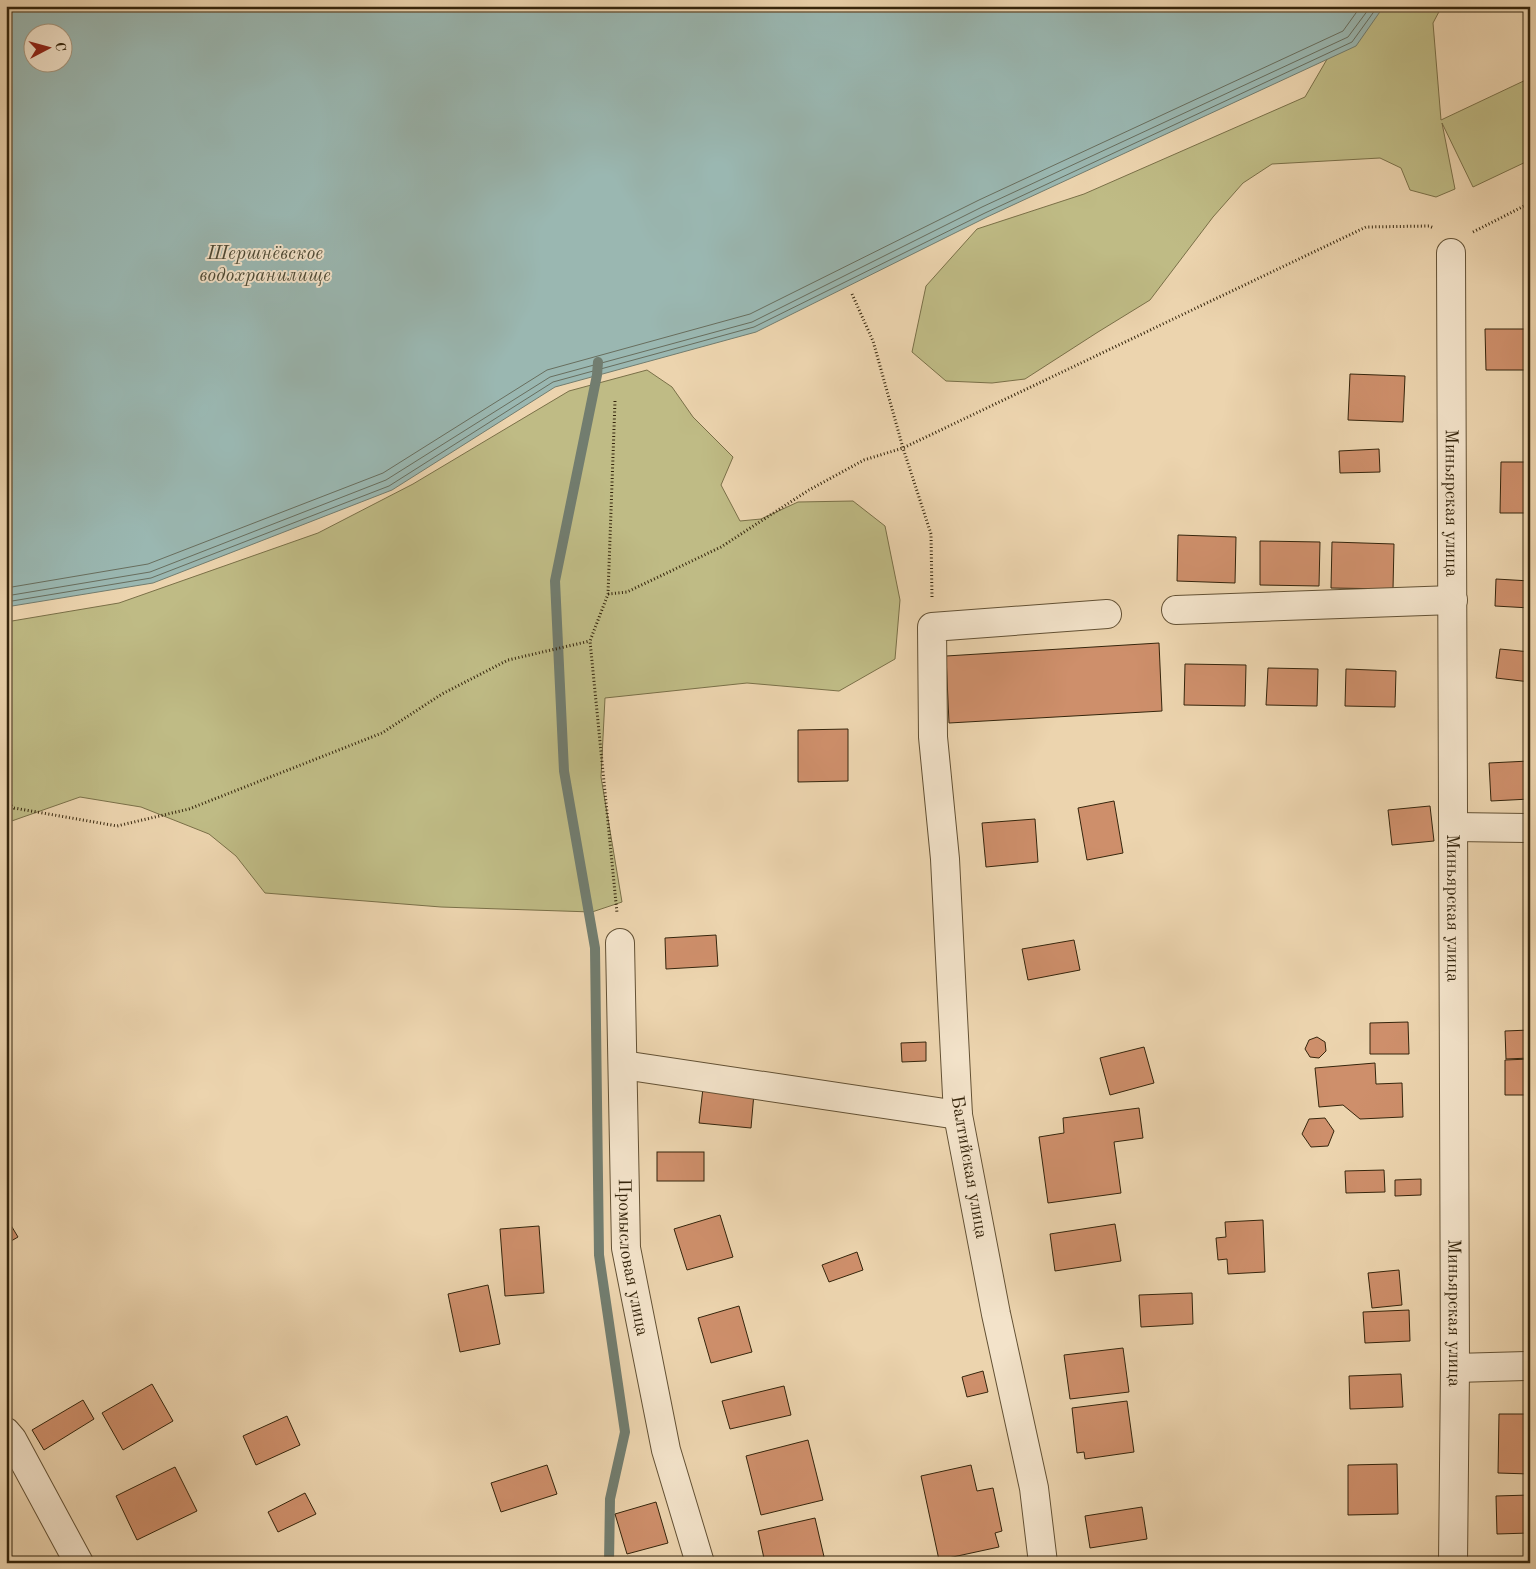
<svg xmlns="http://www.w3.org/2000/svg" width="1536" height="1569" viewBox="0 0 1536 1569" font-family="'Old Standard TT',serif">
	<style>
		.green { fill: #bfbb85; stroke: #7a7048 }
		.water { fill: #9ab7b1; stroke: #727d6f; fill-rule: evenodd }
		.lines { fill: none; stroke-linecap: round; stroke-linejoin: round }
		.shore { stroke: #686e5e; stroke-width: 1 }
		.stream { stroke: #727d6f; stroke-width: 10 }
		.building { fill: #ce8f6b; stroke: #35250c }
		.minor-casing { stroke: #635134; stroke-width: 30 }
		.path { stroke: #35250c; stroke-width: 3; stroke-dasharray: 1 2.5; stroke-linecap: butt }
		.minor { stroke: #f3e3ca; stroke-width: 28 }
		.labels { text-anchor: middle; stroke-width: 4; stroke-linejoin: round; paint-order: stroke }
		.street-label { font-size: 18px; fill: #35250c; stroke: #f3e3ca }
		.water-label { font-size: 19px; font-style: italic; fill: #4e4a35; stroke: #f3e3ca }
	</style>
	<rect width="100%" height="100%" fill="#ecd4ae"/>
	<filter id="stains"><feTurbulence type="fractalNoise" baseFrequency=".004" numOctaves="4"/><feColorMatrix values="0 0 0 0 .2 0 0 0 0 .09 0 0 0 0 .02 0 0 0 .5 -.17"/></filter>
	<radialGradient id="worn" r=".72"><stop offset=".6" stop-color="#630" stop-opacity="0"/><stop offset="1" stop-color="#630" stop-opacity=".3"/></radialGradient>
	<g class="green">
		<path d="M1358 6H1442L1433 23 1441 120 1530 78V160L1473 187 1442 123 1455 189 1436 197 1410 190 1401 168 1380 158 1272 164 1243 183 1213 217 1150 300 1098 332 1025 379 992 383 946 381 912 352 926 286 977 229 1084 194 1305 97Z"/>
		<path d="M647 370 672 387 693 417 733 457 721 485 740 521 761 519 798 502 853 501 885 526 900 600 895 659 839 691 747 683 605 698 601 777 622 902 592 912 441 907 265 893 236 856 209 834 141 807 80 797 6 823V622L119 603 318 533 413 484 569 391Z"/>
	</g>
	<path class="water" d="M6 6H1384L1356 46 987 217 756 332 555 387 392 490 153 583 6 607ZM32 32H62V62H32Z"/>
	<g class="lines">
		<g class="shore">
			<path d="M6 588 148 564 383 473 547 370 750 314 979 200 1343 31 1361 6"/>
			<path d="M6 596 150 572 386 480 550 377 752 322 982 207 1348 37 1371 6"/>
			<path d="M6 602 151 578 389 486 553 382 754 327 985 213 1352 42 1378 6"/>
		</g>
		<path class="stream" d="M598 362 597 375 555 581 564 771 595 948 599 1255 625 1432 610 1499 609 1563"/>
	</g>
	<g class="building">
		<path d="M1485 329H1530V370H1486Z"/>
		<path d="M1350 374 1405 376 1403 422 1348 420Z"/>
		<path d="M1379 449 1380 472 1340 473 1339 451Z"/>
		<path d="M1501 462H1530V513H1500Z"/>
		<path d="M1178 535 1236 537 1235 583 1177 581Z"/>
		<path d="M1260 541 1320 542 1319 586 1260 585Z"/>
		<path d="M1332 542 1394 544 1393 589 1331 588Z"/>
		<path d="M1496 579 1530 581V608L1495 606Z"/>
		<path d="M1159 643 1162 711 949 723 946 656Z"/>
		<path d="M1500 649 1530 652V682L1496 678Z"/>
		<path d="M1185 664 1246 665 1245 706 1184 705Z"/>
		<path d="M1268 668 1318 669 1317 706 1266 705Z"/>
		<path d="M1346 669 1396 671 1395 707 1345 706Z"/>
		<path d="M848 729V781L798 782V730Z"/>
		<path d="M1529 761 1530 799 1491 801 1489 763Z"/>
		<path d="M1114 801 1123 853 1087 860 1078 808Z"/>
		<path d="M1430 806 1434 841 1392 845 1388 810Z"/>
		<path d="M1035 819 1038 862 986 867 982 823Z"/>
		<path d="M716 935 718 966 666 969 665 938Z"/>
		<path d="M1074 940 1080 970 1028 980 1022 949Z"/>
		<path d="M1408 1022 1409 1054H1370V1023Z"/>
		<path d="M1530 1030V1058L1506 1059 1505 1031Z"/>
		<path d="M1317 1037 1325 1042 1326 1051 1319 1058 1310 1057 1305 1049 1309 1040Z"/>
		<path d="M926 1042V1061L902 1062 901 1043Z"/>
		<path d="M1144 1047 1154 1083 1110 1095 1100 1058Z"/>
		<path d="M1530 1059V1095H1505V1060Z"/>
		<path d="M1375 1063 1376 1084 1402 1083 1403 1117 1360 1119 1343 1105 1319 1107 1315 1068Z"/>
		<path d="M703 1088 754 1093 751 1128 699 1123Z"/>
		<path d="M1139 1108 1143 1138 1114 1142 1121 1193 1048 1203 1039 1137 1064 1133 1063 1118Z"/>
		<path d="M1325 1118 1334 1131 1328 1146 1311 1147 1302 1134 1309 1119Z"/>
		<rect x="657" y="1152" width="47" height="29"/>
		<path d="M1384 1170 1385 1192 1346 1193 1345 1171Z"/>
		<path d="M1421 1179V1195L1395 1196V1180Z"/>
		<path d="M720 1215 733 1257 687 1270 674 1229Z"/>
		<path d="M6 1217 18 1237 6 1244Z"/>
		<path d="M1263 1220 1265 1272 1228 1274 1227 1259 1218 1260 1216 1238 1226 1237 1225 1222Z"/>
		<path d="M1115 1224 1121 1261 1055 1271 1050 1234Z"/>
		<path d="M539 1226 544 1293 505 1296 500 1229Z"/>
		<path d="M857 1252 863 1270 829 1282 822 1265Z"/>
		<path d="M1399 1270 1402 1305 1372 1308 1368 1273Z"/>
		<path d="M488 1285 500 1344 460 1352 448 1294Z"/>
		<path d="M1192 1293 1193 1324 1141 1327 1139 1295Z"/>
		<path d="M739 1306 752 1352 711 1363 698 1318Z"/>
		<path d="M1409 1310 1410 1341 1365 1343 1363 1312Z"/>
		<path d="M1123 1348 1129 1392 1070 1399 1064 1355Z"/>
		<path d="M983 1371 988 1392 967 1397 962 1377Z"/>
		<path d="M1401 1374 1403 1407 1350 1409 1349 1376Z"/>
		<path d="M152 1384 173 1421 123 1450 102 1413Z"/>
		<path d="M784 1386 791 1415 730 1429 722 1401Z"/>
		<path d="M83 1400 94 1419 44 1450 32 1430Z"/>
		<path d="M1127 1401 1134 1452 1085 1459 1084 1452 1077 1453 1072 1408Z"/>
		<path d="M1499 1414H1530V1474L1498 1473Z"/>
		<path d="M287 1416 300 1445 256 1465 243 1436Z"/>
		<path d="M808 1440 823 1500 761 1515 746 1456Z"/>
		<path d="M1397 1464 1398 1514 1348 1515V1465Z"/>
		<path d="M547 1465 557 1494 501 1512 491 1483Z"/>
		<path d="M971 1465 977 1491 993 1488 1002 1531 995 1533 999 1547 939 1560 921 1476Z"/>
		<path d="M175 1467 197 1511 137 1540 116 1496Z"/>
		<path d="M305 1493 316 1514 278 1532 268 1512Z"/>
		<path d="M1530 1495V1533L1497 1534 1496 1496Z"/>
		<path d="M656 1502 668 1543 627 1554 615 1514Z"/>
		<path d="M1142 1507 1147 1539 1090 1548 1085 1516Z"/>
		<path d="M815 1518 825 1561 786 1563 785 1559 765 1563 758 1531Z"/>
	</g>
	<g class="lines">
		<g class="minor-casing">
			<g id="minor">
				<path id="s1" d="M1451 253 1455 1368 1453 1563"/>
				<path d="M1176 610 1453 600"/>
				<path d="M1455 827 1530 828"/>
				<path id="s2" d="M620 943 626 1248 666 1450 700 1563"/>
				<path d="M623 1065 958 1115"/>
				<path d="M1455 1368 1530 1366"/>
				<path d="M6 1432 12 1439 79 1563"/>
				<path d="M1043 1563 1034 1488 996 1314 958 1115 945 859 933 737 932 627 1107 614"/>
			</g>
		</g>
		<g class="path">
			<path d="M1473 232 1530 203"/>
			<path d="M852 294 873 341 903 448 931 534 932 598"/>
			<path d="M615 401 608 594 590 641 617 913"/>
			<path d="M608 594 627 592 721 547 809 490 864 460 903 448 1366 227 1429 226 1434 228"/>
			<path d="M6 801 14 808 117 826 189 809 382 733 442 694 508 660 590 641"/>
		</g>
		<use href="#minor" class="minor"/>
	</g>
	<g class="labels">
		<g class="street-label">
			<text dy="6" stroke="none"><textPath href="#s1" startOffset="250">Миньярская улица</textPath></text>
			<text dy="6" stroke="none"><textPath href="#s1" startOffset="655">Миньярская улица</textPath></text>
			<text transform="translate(970 1167) rotate(80)" y="6">Балтийская улица</text>
			<text dy="6" stroke="none"><textPath href="#s2" startOffset="315">Промысловая улица</textPath></text>
			<text dy="6" stroke="none"><textPath href="#s1" startOffset="1060">Миньярская улица</textPath></text>
		</g>
		<g class="water-label">
			<text x="265" y="259">Шершнёвское<tspan x="265" dy="22">водохранилище</tspan></text>
		</g>
	</g>
	<rect width="1536" height="1569" fill="none" stroke="#ecd4ae" stroke-width="25"/>
	<rect x="8" y="8" width="1521" height="1554" fill="none" stroke="#35250c" stroke-width="2.5"/>
	<rect x="12" y="12" width="1511" height="1544" fill="none" stroke="#35250c"/>
	<g transform="translate(48 48) rotate(84)"><circle r="24" fill="#f3e3ca" stroke="#a7977e"/>
	<path d="M0-4L9 19L0 12L-9 19Z" fill="#8f2418"/>
	<text y="-8" font-size="14" font-weight="bold" text-anchor="middle" fill="#35250c">С</text>
	</g>
	<rect width="100%" height="100%" filter="url(#stains)"/>
	<rect width="100%" height="100%" fill="url(#worn)"/>
</svg>
